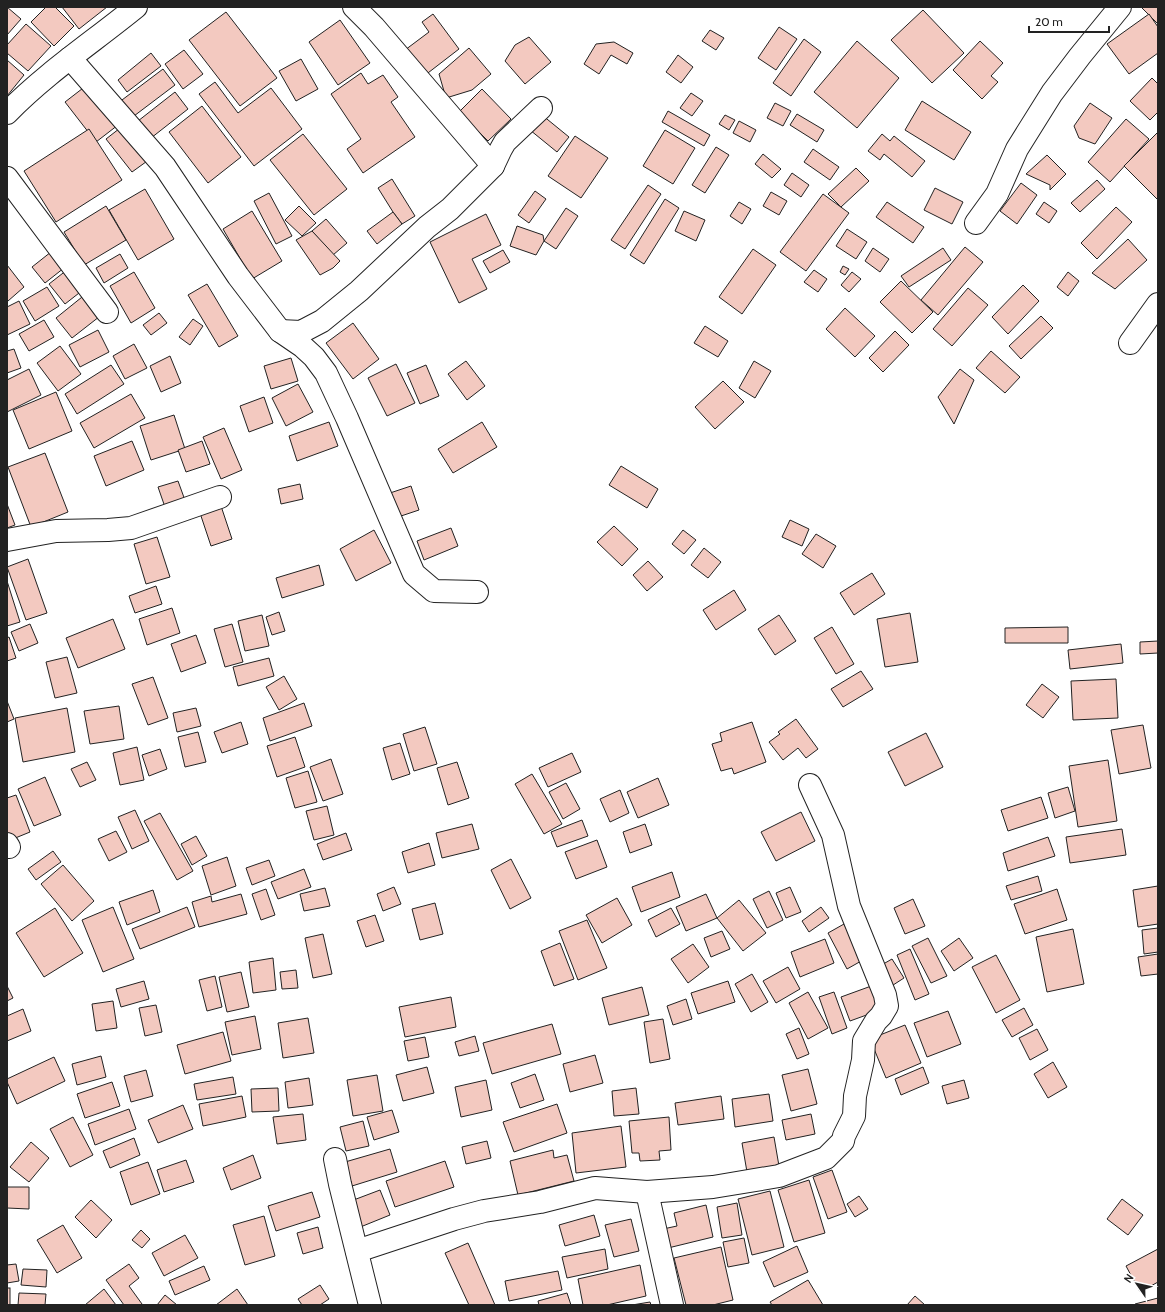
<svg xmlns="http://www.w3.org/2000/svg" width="1165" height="1312" viewBox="0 0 1165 1312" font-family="Cabin,sans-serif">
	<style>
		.building { fill: #f3c9c0; stroke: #222 }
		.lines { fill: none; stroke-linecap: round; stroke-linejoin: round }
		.minor-casing { stroke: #222; stroke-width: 24 }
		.minor { stroke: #fff; stroke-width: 22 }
	</style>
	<rect width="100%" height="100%" fill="#fff"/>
	<g class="building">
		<path d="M7 7 21 19 7 35Z"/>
		<path d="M46 7H55L74 26 54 46 31 22Z"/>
		<path d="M62 7H107L79 29Z"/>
		<path d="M1141 7H1158V24Z"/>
		<path d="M923 10 964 53 932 83 891 40Z"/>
		<path d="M226 12 277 78 240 106 189 40Z"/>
		<path d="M433 14 459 49 424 76 405 50 429 32 422 22Z"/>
		<path d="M1149 14 1158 27V53L1129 74 1107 44Z"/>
		<path d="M340 20 370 63 338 85 309 42Z"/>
		<path d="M26 24 51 46 28 71 7 53V45Z"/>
		<path d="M779 27 797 39 776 70 758 58Z"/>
		<path d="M710 30 724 38 716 50 702 41Z"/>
		<path d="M529 37 551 62 525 84 505 61 515 45Z"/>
		<path d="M804 39 821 52 791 96 773 83Z"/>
		<path d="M857 41 899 78 857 128 814 92Z"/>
		<path d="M980 41 1003 63 991 76 998 82 982 99 953 70Z"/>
		<path d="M614 42 633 53 627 64 611 55 599 74 584 64 596 44Z"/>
		<path d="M469 48 491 74 472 90 446 98 439 74Z"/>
		<path d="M184 50 203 74 183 89 165 64Z"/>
		<path d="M151 53 161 66 127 92 118 80Z"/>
		<path d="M678 55 693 67 681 83 666 72Z"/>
		<path d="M301 59 318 89 296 101 279 71Z"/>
		<path d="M7 60 24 75 7 96Z"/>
		<path d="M163 69 175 85 130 119 118 103Z"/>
		<path d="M361 73 368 84 383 75 398 97 391 102 415 137 363 173 347 149 361 139 331 94Z"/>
		<path d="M1152 78 1158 84V112L1150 120 1130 101Z"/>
		<path d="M215 82 238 113 271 88 302 129 254 166 199 94Z"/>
		<path d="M87 85 118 125 96 142 65 102Z"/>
		<path d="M482 89 511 119 488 141 459 112Z"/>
		<path d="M175 92 188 109 151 138 138 121Z"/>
		<path d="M691 93 703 101 692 116 680 108Z"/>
		<path d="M922 101 971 132 954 160 905 130Z"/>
		<path d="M775 103 791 111 783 126 767 118Z"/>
		<path d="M1090 103 1112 118 1095 144 1079 138 1074 126Z"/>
		<path d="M202 106 241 157 208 183 169 132Z"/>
		<path d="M668 111 710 135 704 146 662 122Z"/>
		<path d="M797 114 824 130 817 142 790 125Z"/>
		<path d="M542 115 569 137 557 152 530 130Z"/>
		<path d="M725 115 735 120 729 130 719 124Z"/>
		<path d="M1126 119 1149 139 1110 182 1088 162Z"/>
		<path d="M739 121 756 130 750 142 733 133Z"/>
		<path d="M124 125 150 159 132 172 106 139Z"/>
		<path d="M89 129 122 180 56 222 24 171Z"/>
		<path d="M665 130 695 148 673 184 643 166Z"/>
		<path d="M1158 132V200L1124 166Z"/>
		<path d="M303 134 347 189 314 215 270 160Z"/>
		<path d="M882 134 890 141 894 136 925 161 912 177 884 154 880 160 868 151Z"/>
		<path d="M575 136 608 158 581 198 548 176Z"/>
		<path d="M716 147 729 155 705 193 692 185Z"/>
		<path d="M813 149 839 167 830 180 804 162Z"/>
		<path d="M763 154 781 169 772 178 755 164Z"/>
		<path d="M1047 155 1066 174 1050 190V185L1026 174Z"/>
		<path d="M856 168 869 181 841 207 828 194Z"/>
		<path d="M792 173 809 185 801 197 784 185Z"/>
		<path d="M392 179 415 216 402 224 393 212 378 188Z"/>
		<path d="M1097 180 1105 189 1080 212 1071 203Z"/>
		<path d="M1021 183 1037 195 1017 224 1000 211Z"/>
		<path d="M648 185 661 194 625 249 611 240Z"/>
		<path d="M935 188 963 202 952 224 924 210Z"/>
		<path d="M145 189 174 239 138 260 109 210Z"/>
		<path d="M535 191 546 199 529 223 518 215Z"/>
		<path d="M771 192 787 201 779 215 763 206Z"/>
		<path d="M269 193 292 236 276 244 254 201Z"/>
		<path d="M823 194 849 213 806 271 780 252Z"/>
		<path d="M665 199 679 208 644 264 630 255Z"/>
		<path d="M739 202 751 209 742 224 730 216Z"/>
		<path d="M887 202 924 227 913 243 876 217Z"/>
		<path d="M1044 202 1057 211 1049 223 1036 214Z"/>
		<path d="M106 206 126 240 84 265 64 232Z"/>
		<path d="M299 206 316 223 302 236 285 220Z"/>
		<path d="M1116 207 1132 222 1097 259 1081 243Z"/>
		<path d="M566 208 578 216 556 249 544 241Z"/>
		<path d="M252 211 282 261 252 279 223 229Z"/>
		<path d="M684 211 705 220 696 241 675 231Z"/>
		<path d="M393 212 402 224 377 244 367 231Z"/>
		<path d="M486 214 501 245 472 259 487 289 459 303 430 242Z"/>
		<path d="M326 219 347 243 333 255 312 231Z"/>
		<path d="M517 226 543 235 544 241 536 255 510 246Z"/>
		<path d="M847 229 867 242 856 259 836 246Z"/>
		<path d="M312 231 340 261 333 268 320 275 296 240Z"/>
		<path d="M1128 239 1147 260 1115 289 1092 273Z"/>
		<path d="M965 247 983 262 938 315 921 300Z"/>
		<path d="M56 248 69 264 45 283 32 267Z"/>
		<path d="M873 248 889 259 880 272 865 261Z"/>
		<path d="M943 248 951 260 909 287 901 276Z"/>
		<path d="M753 249 776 265 742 314 719 297Z"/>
		<path d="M503 250 510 262 490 273 483 261Z"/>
		<path d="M120 254 128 268 104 283 96 268Z"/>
		<path d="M7 265 24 287 8 301 7 300Z"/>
		<path d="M72 266 88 286 65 304 49 284Z"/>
		<path d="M843 266 849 269 845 275 840 272Z"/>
		<path d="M814 270 827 279 818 292 804 282Z"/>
		<path d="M134 272 155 308 131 323 110 286Z"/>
		<path d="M852 272 861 279 849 292 841 285Z"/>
		<path d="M1068 272 1079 281 1068 296 1057 287Z"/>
		<path d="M901 281 933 312 912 333 880 302Z"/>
		<path d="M207 284 238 336 219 347 188 295Z"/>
		<path d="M1023 285 1039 301 1008 334 992 317Z"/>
		<path d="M47 287 59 306 35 321 23 301Z"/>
		<path d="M968 288 988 305 952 346 933 329Z"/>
		<path d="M87 293 104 313 72 338 56 318Z"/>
		<path d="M19 301 30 324 7 335V307Z"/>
		<path d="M845 308 875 336 855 357 826 329Z"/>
		<path d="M159 313 167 323 151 335 143 325Z"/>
		<path d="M1041 316 1053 328 1021 359 1009 346Z"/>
		<path d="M193 319 203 326 190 345 179 337Z"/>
		<path d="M44 320 54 337 29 351 19 334Z"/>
		<path d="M353 323 379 359 353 379 326 343Z"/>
		<path d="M705 326 728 341 718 357 694 343Z"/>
		<path d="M98 330 109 352 80 367 69 345Z"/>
		<path d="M895 331 909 345 883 372 869 358Z"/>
		<path d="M134 344 147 368 125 379 113 356Z"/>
		<path d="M60 346 81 374 58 391 37 363Z"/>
		<path d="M14 349 21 368 7 373V351Z"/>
		<path d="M991 351 1020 377 1005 393 976 368Z"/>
		<path d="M170 356 181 383 161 392 150 366Z"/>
		<path d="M291 358 298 381 271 389 264 366Z"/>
		<path d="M466 361 485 386 467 400 448 374Z"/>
		<path d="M754 361 771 371 755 398 739 388Z"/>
		<path d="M396 364 415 403 387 416 368 378Z"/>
		<path d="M111 365 124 384 77 414 65 394Z"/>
		<path d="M426 365 439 396 420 404 407 373Z"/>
		<path d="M29 369 41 395 7 412V380Z"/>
		<path d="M960 369 974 380 954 424 938 397Z"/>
		<path d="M723 381 744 402 715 429 695 407Z"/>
		<path d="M298 384 313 412 286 426 272 398Z"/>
		<path d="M56 392 72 431 29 449 13 410Z"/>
		<path d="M131 394 145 418 94 448 80 423Z"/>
		<path d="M264 397 273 423 249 432 240 406Z"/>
		<path d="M174 415 185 449 151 460 140 426Z"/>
		<path d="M329 422 338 446 297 461 289 436Z"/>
		<path d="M482 422 497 447 453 473 438 449Z"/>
		<path d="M224 428 242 470 221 479 203 437Z"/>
		<path d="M132 441 144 470 106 486 94 456Z"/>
		<path d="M202 441 210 464 186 472 178 450Z"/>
		<path d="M45 453 68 512 31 527 8 467Z"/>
		<path d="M621 466 658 489 647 508 609 485Z"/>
		<path d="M178 481 186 503 166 510 158 487Z"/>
		<path d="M300 484 303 499 281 504 278 489Z"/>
		<path d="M411 486 419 510 398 517 390 493Z"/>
		<path d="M220 503 232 539 211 546 199 510Z"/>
		<path d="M7 504 15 525 7 528Z"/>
		<path d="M790 520 809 529 802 546 782 537Z"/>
		<path d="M614 526 638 549 622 566 597 542Z"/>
		<path d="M451 528 458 546 424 560 417 541Z"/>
		<path d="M374 530 391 563 356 581 340 549Z"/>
		<path d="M683 530 696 540 684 554 672 544Z"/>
		<path d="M816 534 836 546 823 568 802 554Z"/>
		<path d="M157 537 170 577 146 584 134 544Z"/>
		<path d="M704 548 721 562 708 578 691 565Z"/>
		<path d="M28 559 47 613 26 620 7 567Z"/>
		<path d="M648 561 663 577 647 591 633 575Z"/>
		<path d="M319 565 324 585 282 598 276 578Z"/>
		<path d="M872 573 885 594 854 615 840 593Z"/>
		<path d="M7 581 20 622 7 626Z"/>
		<path d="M156 586 162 604 135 613 129 596Z"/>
		<path d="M734 590 746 610 716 630 703 610Z"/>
		<path d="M172 608 180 633 147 645 139 619Z"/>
		<path d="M279 612 285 631 272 635 266 617Z"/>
		<path d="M910 613 918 662 885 667 877 619Z"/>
		<path d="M262 615 269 646 245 651 238 621Z"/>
		<path d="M779 615 796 641 775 655 758 629Z"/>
		<path d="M113 619 125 649 78 668 66 638Z"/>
		<path d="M30 624 38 643 19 651 11 632Z"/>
		<path d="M232 624 243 662 225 667 214 629Z"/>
		<path d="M832 627 854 664 836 674 814 638Z"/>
		<path d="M1068 627V643H1005V628Z"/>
		<path d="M196 635 206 663 181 672 171 644Z"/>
		<path d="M9 637 16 658 7 661V638Z"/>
		<path d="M1158 641V653L1140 654V642Z"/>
		<path d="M1121 644 1123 663 1070 669 1068 650Z"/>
		<path d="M67 657 77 693 55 698 46 662Z"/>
		<path d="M269 658 274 676 238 686 233 667Z"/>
		<path d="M861 671 873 689 843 707 831 689Z"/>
		<path d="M284 676 297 699 279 710 266 687Z"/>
		<path d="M153 677 168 718 148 725 132 684Z"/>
		<path d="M1116 679 1118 718 1073 720 1071 681Z"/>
		<path d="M1042 684 1059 697 1043 718 1026 705Z"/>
		<path d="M7 701 14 719 7 722Z"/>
		<path d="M304 703 312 726 270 741 263 718Z"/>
		<path d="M119 706 124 739 90 744 84 711Z"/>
		<path d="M67 708 75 752 23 762 15 718Z"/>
		<path d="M196 708 201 726 177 732 173 713Z"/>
		<path d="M796 719 818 749 806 758 798 748 783 760 769 742 780 734 778 732Z"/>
		<path d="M241 722 248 744 222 753 214 732Z"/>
		<path d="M752 722 766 762 734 774 732 768 721 771 712 744 722 741 720 733Z"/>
		<path d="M1143 725 1151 768 1119 774 1111 730Z"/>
		<path d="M425 727 437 764 414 771 403 734Z"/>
		<path d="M198 732 206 762 185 767 178 737Z"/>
		<path d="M926 733 943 767 905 786 888 752Z"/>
		<path d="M295 737 305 767 277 777 267 746Z"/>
		<path d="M400 743 410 774 392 780 383 748Z"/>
		<path d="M137 747 144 780 120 785 113 753Z"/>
		<path d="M160 749 167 769 149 776 142 755Z"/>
		<path d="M572 753 581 772 548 787 539 768Z"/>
		<path d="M331 759 343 794 323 801 310 767Z"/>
		<path d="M1108 760 1117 821 1078 827 1069 766Z"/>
		<path d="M87 762 96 780 80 787 71 769Z"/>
		<path d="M457 762 469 798 448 805 437 768Z"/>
		<path d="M308 771 317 802 295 808 286 778Z"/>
		<path d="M532 774 562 824 544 834 515 784Z"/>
		<path d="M45 777 61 815 34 826 18 789Z"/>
		<path d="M658 778 669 805 638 818 627 792Z"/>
		<path d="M566 783 580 809 563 819 549 792Z"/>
		<path d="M1068 787 1075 811 1055 818 1048 793Z"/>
		<path d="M620 790 629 813 610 822 600 799Z"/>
		<path d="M16 795 30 832 8 841 7 838V798Z"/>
		<path d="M1041 797 1048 818 1008 831 1001 810Z"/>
		<path d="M327 806 334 835 314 840 306 811Z"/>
		<path d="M135 810 149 841 132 849 118 817Z"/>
		<path d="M801 812 815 841 776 861 761 832Z"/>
		<path d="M160 813 193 871 177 880 144 821Z"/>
		<path d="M582 820 588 836 557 847 551 832Z"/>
		<path d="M472 824 479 849 442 858 436 833Z"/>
		<path d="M645 824 652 845 630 853 623 832Z"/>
		<path d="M1122 829 1126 855 1070 863 1066 837Z"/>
		<path d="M116 831 127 852 109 861 98 839Z"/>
		<path d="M346 833 352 850 323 860 317 844Z"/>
		<path d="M196 836 207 856 192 865 181 844Z"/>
		<path d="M1048 837 1055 856 1008 871 1003 853Z"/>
		<path d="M597 840 607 867 576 879 565 852Z"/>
		<path d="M429 843 435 865 408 873 402 852Z"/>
		<path d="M53 851 61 862 36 880 28 869Z"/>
		<path d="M227 857 236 886 211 895 202 866Z"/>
		<path d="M511 859 531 898 510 909 491 870Z"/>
		<path d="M269 860 275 876 252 885 246 868Z"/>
		<path d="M63 865 94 901 72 921 41 884Z"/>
		<path d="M304 869 311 887 278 899 271 882Z"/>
		<path d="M672 872 680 897 641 912 632 887Z"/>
		<path d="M1038 876 1042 891 1011 900 1006 886Z"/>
		<path d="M1158 886V924L1138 927 1133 890Z"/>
		<path d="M394 887 401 904 383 911 377 894Z"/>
		<path d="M790 887 801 912 786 918 776 893Z"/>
		<path d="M325 888 330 906 304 911 300 894Z"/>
		<path d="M266 889 275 915 261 920 252 894Z"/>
		<path d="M1057 889 1067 920 1025 934 1014 904Z"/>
		<path d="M153 890 160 912 127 925 119 902Z"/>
		<path d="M769 891 783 920 767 928 753 899Z"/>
		<path d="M241 894 247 914 199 927 192 902 211 896 212 902Z"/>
		<path d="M706 894 717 918 686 931 676 907Z"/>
		<path d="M617 898 632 925 602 943 586 915Z"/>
		<path d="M913 899 925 926 905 934 894 908Z"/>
		<path d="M739 900 766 933 743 951 717 918Z"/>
		<path d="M435 903 443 934 420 940 412 909Z"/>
		<path d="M113 907 134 959 103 972 82 920Z"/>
		<path d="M187 907 195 927 140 949 132 929Z"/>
		<path d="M821 907 829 918 809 932 802 921Z"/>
		<path d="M55 908 83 953 44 977 16 933Z"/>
		<path d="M671 908 680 924 656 937 648 920Z"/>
		<path d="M375 915 384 941 366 947 357 921Z"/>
		<path d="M587 920 607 968 578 980 559 931Z"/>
		<path d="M844 924 863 960 847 969 828 933Z"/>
		<path d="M1158 928V952L1144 954 1142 930Z"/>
		<path d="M1073 929 1084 984 1047 992 1036 937Z"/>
		<path d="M722 931 730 949 711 957 704 938Z"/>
		<path d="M323 934 332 974 313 978 305 938Z"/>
		<path d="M928 938 947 976 931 983 912 946Z"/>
		<path d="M959 938 973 958 954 971 941 951Z"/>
		<path d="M825 939 834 963 800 977 791 952Z"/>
		<path d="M560 943 574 979 554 986 541 951Z"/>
		<path d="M693 944 709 967 688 983 671 959Z"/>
		<path d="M910 949 929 994 915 1000 897 955Z"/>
		<path d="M1158 954V974L1141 976 1138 957Z"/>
		<path d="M996 955 1020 1000 996 1013 972 967Z"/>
		<path d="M273 958 276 990 253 993 249 962Z"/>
		<path d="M892 959 904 978 890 987 878 967Z"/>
		<path d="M788 967 800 989 776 1003 763 981Z"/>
		<path d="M296 970 298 988 282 989 280 972Z"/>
		<path d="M241 972 249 1007 227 1012 219 977Z"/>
		<path d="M752 974 768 1002 751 1012 735 984Z"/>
		<path d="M215 976 222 1007 207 1011 199 980Z"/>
		<path d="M144 981 149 999 121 1007 116 989Z"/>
		<path d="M728 981 735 1002 698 1014 691 993Z"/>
		<path d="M874 985 883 1009 850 1021 841 997Z"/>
		<path d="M7 986 13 998 7 1001Z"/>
		<path d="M642 987 649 1015 609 1025 602 998Z"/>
		<path d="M808 992 828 1028 808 1039 789 1003Z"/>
		<path d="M834 992 847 1028 832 1034 819 997Z"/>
		<path d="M451 997 456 1027 405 1037 399 1007Z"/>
		<path d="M686 999 692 1019 673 1025 667 1006Z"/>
		<path d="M113 1001 117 1028 96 1031 92 1004Z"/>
		<path d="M156 1005 162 1032 145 1036 139 1008Z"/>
		<path d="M1024 1008 1033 1025 1012 1037 1002 1020Z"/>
		<path d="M23 1009 31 1031 7 1041V1016Z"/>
		<path d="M948 1011 961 1044 927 1057 914 1023Z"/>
		<path d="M255 1016 261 1049 232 1055 225 1022Z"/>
		<path d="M308 1018 314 1053 283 1058 278 1023Z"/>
		<path d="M663 1019 670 1059 650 1063 644 1022Z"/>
		<path d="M552 1024 561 1054 492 1074 483 1043Z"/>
		<path d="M905 1025 921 1063 886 1078 870 1039Z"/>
		<path d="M799 1028 809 1054 797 1059 786 1034Z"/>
		<path d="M1037 1029 1048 1050 1030 1060 1019 1038Z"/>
		<path d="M223 1032 231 1061 185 1074 177 1045Z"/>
		<path d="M475 1036 479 1051 459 1056 455 1042Z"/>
		<path d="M425 1037 429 1057 408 1061 404 1041Z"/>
		<path d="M595 1055 603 1083 570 1092 563 1064Z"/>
		<path d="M101 1056 106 1077 77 1085 72 1064Z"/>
		<path d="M54 1057 65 1081 17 1104 7 1082V1079Z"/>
		<path d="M1053 1062 1067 1087 1048 1098 1034 1074Z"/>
		<path d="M427 1067 434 1093 403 1101 396 1075Z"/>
		<path d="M923 1067 929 1083 901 1095 895 1079Z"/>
		<path d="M808 1069 817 1104 791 1111 782 1075Z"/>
		<path d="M146 1070 153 1096 131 1102 124 1076Z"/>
		<path d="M535 1074 544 1100 520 1108 511 1083Z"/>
		<path d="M377 1075 383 1111 353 1116 347 1080Z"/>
		<path d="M233 1077 236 1094 197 1100 194 1084Z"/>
		<path d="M309 1078 313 1105 288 1108 285 1082Z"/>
		<path d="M486 1080 492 1110 461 1117 455 1087Z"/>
		<path d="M964 1080 969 1098 947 1104 942 1086Z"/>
		<path d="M112 1082 120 1106 85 1118 77 1094Z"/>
		<path d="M278 1088 279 1111 252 1112 251 1089Z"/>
		<path d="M636 1088 639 1114 614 1116 612 1091Z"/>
		<path d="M769 1094 773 1121 735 1127 732 1099Z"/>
		<path d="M242 1096 246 1117 203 1126 199 1104Z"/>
		<path d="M721 1096 724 1119 678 1125 675 1103Z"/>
		<path d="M557 1104 567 1133 514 1152 503 1122Z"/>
		<path d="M183 1105 193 1129 158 1143 148 1120Z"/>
		<path d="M129 1109 136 1129 95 1145 88 1124Z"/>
		<path d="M392 1110 399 1132 374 1140 367 1117Z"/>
		<path d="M303 1114 306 1140 277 1144 273 1117Z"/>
		<path d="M811 1114 815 1134 786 1140 782 1120Z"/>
		<path d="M73 1117 93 1155 70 1167 50 1129Z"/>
		<path d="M669 1117 671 1150 659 1151 660 1160 640 1161 639 1153H632L629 1121Z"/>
		<path d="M363 1121 369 1146 346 1151 340 1127Z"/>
		<path d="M621 1126 626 1167 576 1173 572 1133Z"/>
		<path d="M774 1137 779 1166 747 1172 742 1143Z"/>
		<path d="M134 1138 140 1155 110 1168 103 1151Z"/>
		<path d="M487 1141 491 1158 466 1164 462 1147Z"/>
		<path d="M31 1142 49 1158 29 1182 10 1167Z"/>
		<path d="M390 1149 397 1172 352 1186 345 1162Z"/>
		<path d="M553 1150 554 1158 567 1155 574 1181 518 1195 510 1161Z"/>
		<path d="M253 1155 261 1178 231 1190 223 1168Z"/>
		<path d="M186 1160 194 1182 164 1192 157 1170Z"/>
		<path d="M445 1161 454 1187 395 1207 386 1181Z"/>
		<path d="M148 1162 160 1194 131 1205 120 1172Z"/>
		<path d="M832 1170 847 1212 828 1219 813 1177Z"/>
		<path d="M809 1180 825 1233 794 1242 778 1190Z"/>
		<path d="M7 1187H29V1209L7 1208Z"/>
		<path d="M380 1190 390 1215 353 1230 343 1204Z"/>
		<path d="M770 1191 784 1247 752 1255 738 1199Z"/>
		<path d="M312 1192 320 1217 276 1231 268 1206Z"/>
		<path d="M859 1196 868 1209 855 1217 847 1204Z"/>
		<path d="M1122 1199 1143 1215 1128 1235 1107 1219Z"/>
		<path d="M91 1200 112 1220 96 1238 75 1217Z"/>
		<path d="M737 1203 742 1235 722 1238 717 1207Z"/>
		<path d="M706 1205 713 1237 668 1248 663 1229 677 1226 674 1213Z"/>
		<path d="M594 1215 600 1236 565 1246 559 1225Z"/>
		<path d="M264 1216 275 1256 245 1265 233 1225Z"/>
		<path d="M631 1219 639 1251 614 1257 605 1225Z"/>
		<path d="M63 1225 82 1258 57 1273 37 1240Z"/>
		<path d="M318 1227 323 1248 303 1254 297 1233Z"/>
		<path d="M141 1230 150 1239 142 1248 132 1240Z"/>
		<path d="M185 1235 198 1258 164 1276 152 1253Z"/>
		<path d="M744 1238 749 1263 728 1267 723 1242Z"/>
		<path d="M468 1243 495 1305H469L445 1253Z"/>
		<path d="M797 1246 808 1272 774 1287 763 1262Z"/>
		<path d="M721 1247 733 1300 713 1305H686L674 1258Z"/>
		<path d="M605 1249 608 1269 567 1278 562 1257Z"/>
		<path d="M1158 1249V1282L1140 1292 1126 1266Z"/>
		<path d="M16 1264 19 1281 7 1283V1265Z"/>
		<path d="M129 1264 139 1278 129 1286 142 1304 141 1305H124L106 1280Z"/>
		<path d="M640 1265 646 1296 607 1305H583L578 1279Z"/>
		<path d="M204 1266 210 1280 175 1295 169 1281Z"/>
		<path d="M23 1269 47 1270 46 1287 21 1285Z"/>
		<path d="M558 1271 562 1290 509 1301 505 1281Z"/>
		<path d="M808 1280 823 1305H772L770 1302Z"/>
		<path d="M320 1285 329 1299 320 1305H302L298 1299Z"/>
		<rect x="7" y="1288" width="3" height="17"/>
		<path d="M104 1289 116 1305H85Z"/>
		<path d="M237 1289 248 1305H216Z"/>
		<path d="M19 1293 46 1294 45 1305H18Z"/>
		<path d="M567 1293 571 1305H539L538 1301Z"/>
		<path d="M165 1295 177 1305H157Z"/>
		<path d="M915 1296 925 1305H907Z"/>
		<path d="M1158 1298V1305H1135V1304Z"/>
		<path d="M650 1302 651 1305H632Z"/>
	</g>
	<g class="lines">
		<g class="minor-casing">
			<g id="minor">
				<path d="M354 7 374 27 493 166 501 149 505 142 541 108"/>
				<path d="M70 58 165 167 238 276 280 331 302 346 314 357 326 373 347 418 414 574 434 591 477 592"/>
				<path d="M7 113C46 73 93 42 136 7"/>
				<path d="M7 178 107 312"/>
				<path d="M976 223 997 194 1017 149 1052 93 1080 56 1120 7"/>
				<path d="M280 331 301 332 322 321 359 291 427 227 450 209 493 166"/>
				<path d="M1130 343 1158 304"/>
				<path d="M7 540 56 531 108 530 131 528 220 497"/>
				<path d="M7 844 9 847"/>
				<path d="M335 1159 340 1184 370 1305"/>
				<path d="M647 1192 672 1305"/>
				<path d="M357 1251 454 1219 484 1211 540 1202 595 1188 647 1192 713 1187 779 1176 826 1158 843 1141 844 1136 854 1116 855 1096 863 1060 864 1041 876 1021 881 1016 887 1006 885 995 849 906 833 835 810 785"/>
			</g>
		</g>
		<use href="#minor" class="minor"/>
	</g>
	<rect width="1165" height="1312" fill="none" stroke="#222222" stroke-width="16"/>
	<g transform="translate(1137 1284) rotate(304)" stroke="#ffffff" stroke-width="3" paint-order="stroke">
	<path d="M0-3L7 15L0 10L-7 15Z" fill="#222222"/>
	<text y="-6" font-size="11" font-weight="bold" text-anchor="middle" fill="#222222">N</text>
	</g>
	<path d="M1029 26v6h80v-6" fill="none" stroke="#222222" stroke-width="2"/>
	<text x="1035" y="26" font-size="12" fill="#222222" stroke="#ffffff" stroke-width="3" paint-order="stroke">20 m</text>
</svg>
